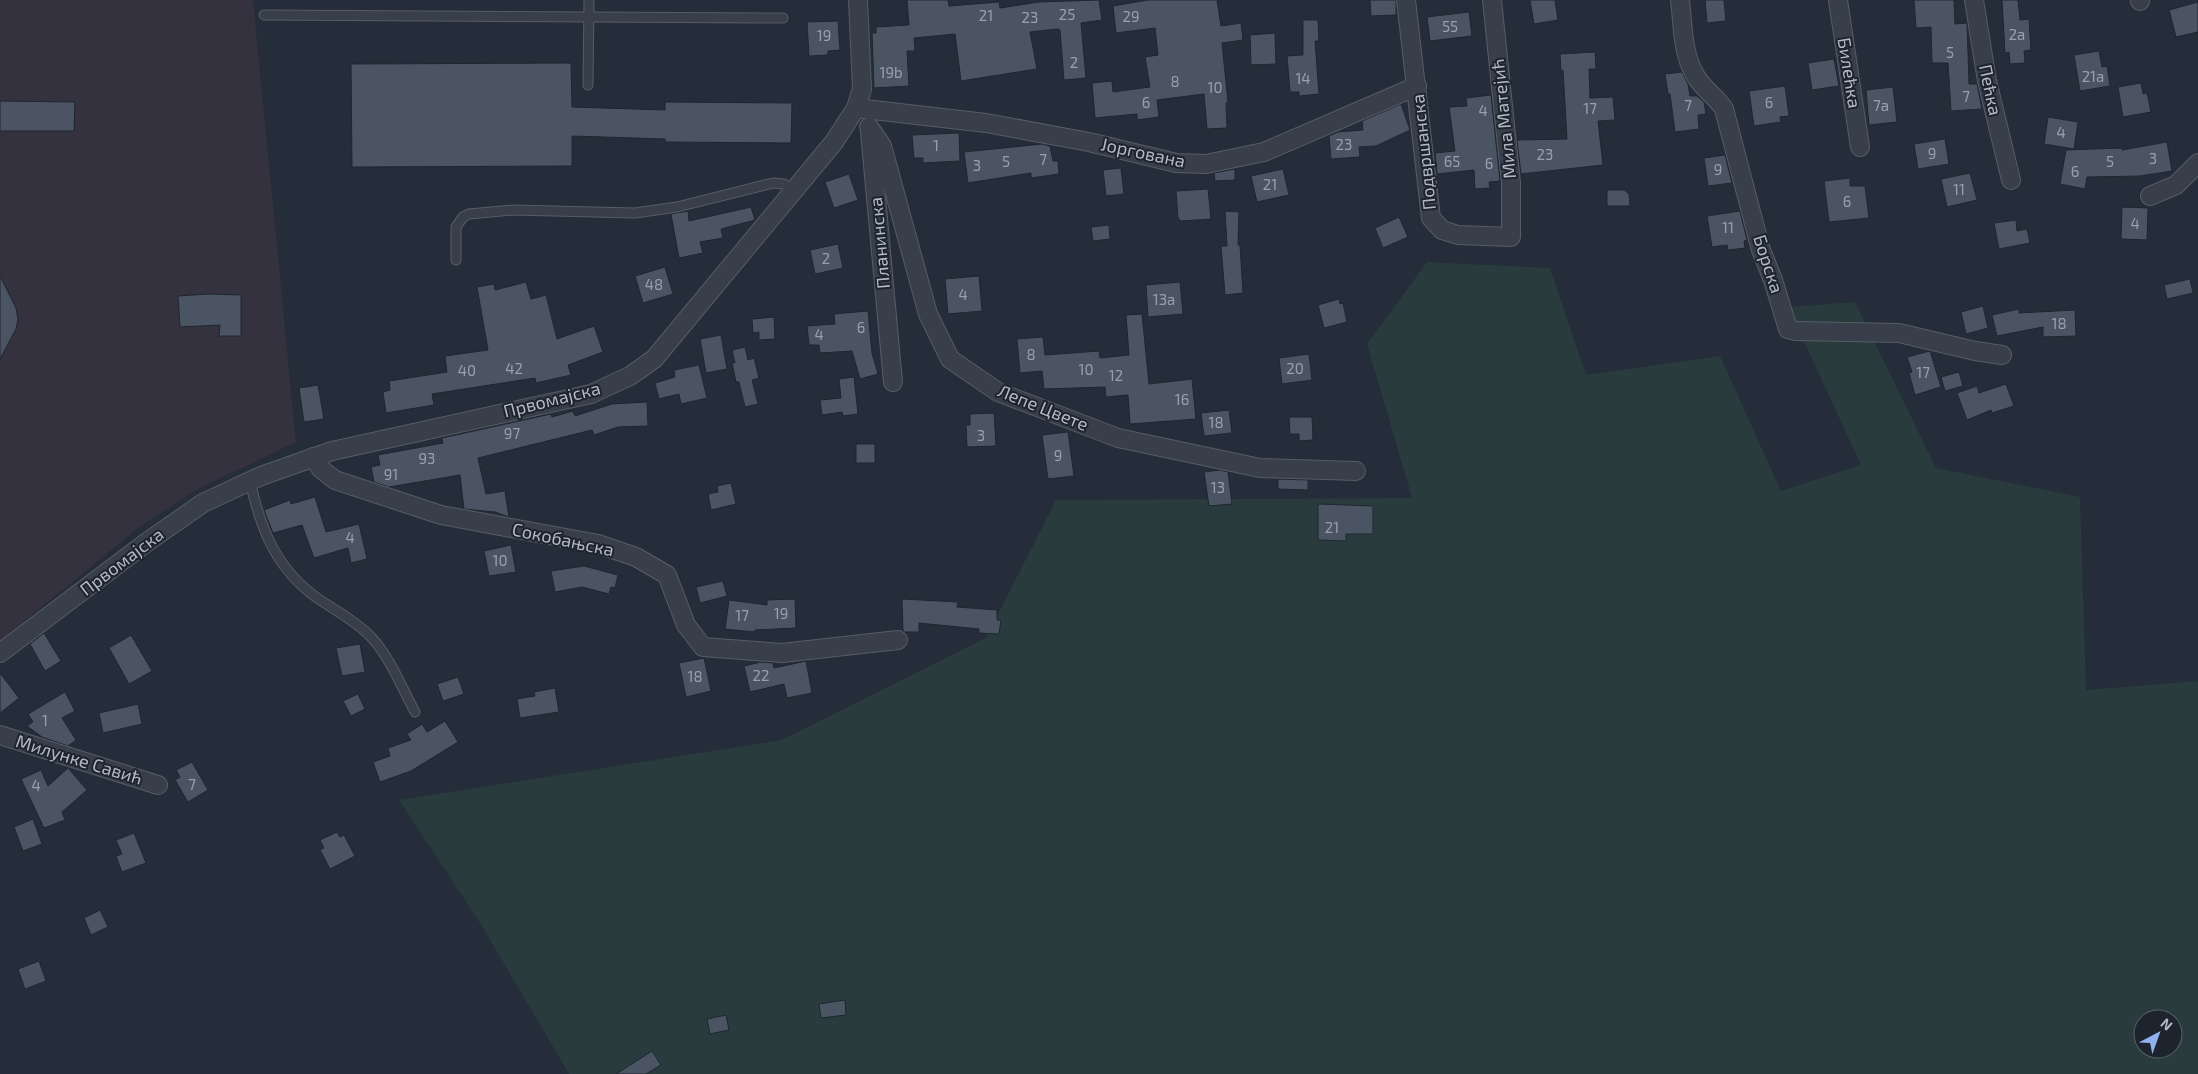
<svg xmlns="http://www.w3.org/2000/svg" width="2198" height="1074" viewBox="0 0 2198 1074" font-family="'Exo 2',sans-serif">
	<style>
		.medical { fill: #34323e }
		.green { fill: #293b3c; fill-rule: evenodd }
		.building { fill: #4b5463; stroke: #1f2630 }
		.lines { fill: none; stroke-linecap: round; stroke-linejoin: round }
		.lane-casing { stroke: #565d67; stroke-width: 11 }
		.street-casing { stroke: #565d67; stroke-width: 20 }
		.lane { stroke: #383f4a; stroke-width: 9 }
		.street { stroke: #383f4a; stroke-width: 18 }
		.labels { text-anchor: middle; stroke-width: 4; stroke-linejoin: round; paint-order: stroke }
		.number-label { font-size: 15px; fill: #99a0ac }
		.street-label { font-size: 18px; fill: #b3bac5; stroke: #1d242e }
	</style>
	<rect width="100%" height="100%" fill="#242d39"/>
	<path class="medical" d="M0 0H253L296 442 196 490 138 528 0 641Z"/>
	<path class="green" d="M1427 262 1550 268 1586 375 1720 356 1781 491 1861 465 1788 307 1855 302 1936 468 2080 497 2086 690 2198 681V1074H569L482 926 399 800 782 740 986 638 1056 500 1412 498 1367 344ZM2143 1019H2173V1049H2143Z"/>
	<g class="building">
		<path d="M907 0H948L949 6 999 2 1000 8 1039 2 1099 0 1102 20 1081 23 1086 78 1064 80 1060 30 1057 29 1030 32 1037 69 961 81 955 34 914 38 915 51H907L909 86 874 88 872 33H876V27L909 25Z"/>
		<path d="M1148 0H1217L1221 26 1241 23 1243 40 1222 43 1228 102 1226 103 1227 128 1207 129 1204 94 1157 100 1159 117 1137 120V114L1095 118 1092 83 1112 81 1113 92 1150 87 1145 57 1158 55 1155 28 1116 33 1113 6Z"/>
		<path d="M1370 0H1396V15L1371 16Z"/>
		<path d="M1530 0H1555L1558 20 1534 24Z"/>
		<path d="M1705 0H1724L1726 21 1707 23Z"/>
		<path d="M1914 0H1954L1955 24 1967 23 1969 84H1977L1982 109 1951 111 1948 63H1932L1931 27 1916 28Z"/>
		<path d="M2002 0H2018L2020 20 2029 19 2031 50 2024 51 2025 63 2010 64 2009 52 2005 53Z"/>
		<path d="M2198 2V32L2176 37 2169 10Z"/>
		<path d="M1469 12 1472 36 1430 41 1427 17Z"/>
		<path d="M1303 20H1318L1319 41H1315L1319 94 1299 96V92H1290L1287 56 1303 55Z"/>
		<path d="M838 21 840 50 828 51V55L809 56 807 22Z"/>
		<path d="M1275 33 1276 64 1251 65 1250 35Z"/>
		<path d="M2099 51 2102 67 2107 66 2110 86 2080 91 2074 55Z"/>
		<path d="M1595 52 1596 69H1589L1590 98 1613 97 1615 120 1598 121 1603 165 1521 174 1517 140 1567 139 1563 70 1561 71 1560 54Z"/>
		<path d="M1834 59 1839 86 1812 90 1808 63Z"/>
		<path d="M571 63 572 107 665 110V102L792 103 791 143 665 142V139L572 136V166L352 167 351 64Z"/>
		<path d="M1682 72 1688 84 1690 96H1697L1704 102 1706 114 1698 115 1699 129 1675 132 1670 94H1668L1665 74Z"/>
		<path d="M2141 83 2143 94 2147 93 2151 112 2123 117 2118 87Z"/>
		<path d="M1785 86 1789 116 1780 117 1781 122 1754 126 1749 91Z"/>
		<path d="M1893 87 1897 122 1869 125 1866 90Z"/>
		<path d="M1491 95 1500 181 1489 182 1490 188 1475 189 1474 170 1437 174 1435 153 1455 151 1449 107 1467 106 1466 98Z"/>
		<path d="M0 101 75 102 74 131H0Z"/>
		<path d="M1401 104 1410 130 1376 146 1359 147 1360 157 1331 159 1329 136 1338 132 1363 130 1362 121Z"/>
		<path d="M2048 117 2078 122 2074 149 2044 144Z"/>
		<path d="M959 133 960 161 923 163V158H914L912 135Z"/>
		<path d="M1945 139 1949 164 1918 169 1914 144Z"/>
		<path d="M2167 142 2172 171 2140 176 2087 177 2085 189 2060 184 2066 150 2122 148V150Z"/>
		<path d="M1042 144 1050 146 1053 161H1058L1059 174 1031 178V173L968 183 964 152Z"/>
		<path d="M1725 155 1732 183 1708 186 1704 158Z"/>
		<path d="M1121 168 1124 194 1106 196 1103 170Z"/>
		<path d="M1235 169V180L1215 181 1214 173Z"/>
		<path d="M1283 169 1289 195 1257 202 1251 176Z"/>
		<path d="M1970 173 1977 200 1947 207 1941 179Z"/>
		<path d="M849 174 858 200 834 208 825 182Z"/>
		<path d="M1850 178V186H1865L1869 218 1829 222 1824 181Z"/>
		<path d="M1208 189 1211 219 1181 221 1178 218 1176 191Z"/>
		<path d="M1607 190H1624L1629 194 1630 206H1607Z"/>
		<path d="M751 207 755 220 721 229 723 238 700 242 703 253 679 258 671 214 688 211 689 221Z"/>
		<path d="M2122 207 2148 208 2147 240 2121 239Z"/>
		<path d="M1225 211 1239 212 1238 245H1240L1243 293 1225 295 1221 246H1227Z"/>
		<path d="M1740 211 1747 240 1744 241 1745 248 1728 250 1727 245 1712 247 1707 216Z"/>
		<path d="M1399 217 1408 237 1383 248 1375 228Z"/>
		<path d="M2016 220 2017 231 2027 229 2030 243 1999 249 1994 223Z"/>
		<path d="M1109 225 1110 239 1093 241 1091 227Z"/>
		<path d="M838 244 843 268 815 274 810 250Z"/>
		<path d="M665 267 673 294 643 303 635 276Z"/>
		<path d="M0 276 16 308 18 319 16 329 0 359Z"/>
		<path d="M979 276 982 311 948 314 945 279Z"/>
		<path d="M2190 279 2193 293 2167 299 2164 285Z"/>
		<path d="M526 282 531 299 546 295 557 339 594 326 603 352 568 365 571 375 536 383 535 378 432 394 434 405 386 413 383 392 390 390 389 381 447 372 445 356 488 350 477 287 494 284 495 290Z"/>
		<path d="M1180 282 1183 314 1148 317 1146 285Z"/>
		<path d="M208 294 241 295V336H219L220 325 180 327 178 296Z"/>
		<path d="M1339 299 1340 304 1343 303 1347 322 1324 328 1318 305Z"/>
		<path d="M1983 306 1988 328 1966 334 1961 312Z"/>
		<path d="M2019 309V313L2075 310 2076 336 2043 337V327L1997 336 1992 315Z"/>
		<path d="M868 311 872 353 878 374 860 379 852 351 820 353 819 345H809L807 326 835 324 834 314Z"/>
		<path d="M1142 314 1149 384 1192 379 1196 419 1130 424 1128 395 1106 397 1105 387 1044 389 1042 371 1020 373 1017 339 1043 337 1045 355 1099 351 1100 358 1129 355 1126 315Z"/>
		<path d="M774 317 775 339 759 340V332L753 333 752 319Z"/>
		<path d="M721 335 727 369 706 373 700 339Z"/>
		<path d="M745 347 748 360 754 358 759 378 752 380 758 404 745 407 739 382H736L732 363H735L732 350Z"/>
		<path d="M1930 351 1941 387 1915 395 1909 373 1912 372 1907 357Z"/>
		<path d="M1309 354 1312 380 1282 384 1279 358Z"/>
		<path d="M699 365 707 398 681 404 679 394 659 399 655 383 675 377 674 370Z"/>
		<path d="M1959 372 1963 386 1945 391 1941 377Z"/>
		<path d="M854 377 858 414 843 416 842 412 822 415 820 400 841 398 839 379Z"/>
		<path d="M2006 384 2014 406 1992 413 1991 410 1967 420 1957 393 1977 386 1979 393Z"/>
		<path d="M318 385 324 419 304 422 299 388Z"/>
		<path d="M647 402 648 426 618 427 594 435 592 430 478 458 486 494 505 491 509 517 495 512 464 509 460 475 389 487 374 482 371 467 380 465 378 455 443 443 442 438 551 414 552 417 573 411 575 416 612 404Z"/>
		<path d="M1229 410 1232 433 1204 436 1201 413Z"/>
		<path d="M994 413 996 446 967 447 966 425H970V414Z"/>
		<path d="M1289 417H1312L1313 440 1299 441V434H1290Z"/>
		<path d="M1068 432 1074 476 1048 479 1042 435Z"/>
		<rect x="856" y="444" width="19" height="19"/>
		<path d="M1220 470 1228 472 1232 504 1209 506 1204 472Z"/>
		<path d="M1278 479 1308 480V490L1278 489Z"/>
		<path d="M731 483 736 504 711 510 708 494 718 492 717 486Z"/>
		<path d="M315 497 326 532 359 524 367 559 351 563 348 548 314 558 302 525 273 533 264 510 290 500 291 504Z"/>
		<path d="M1318 504 1373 506V534H1346V541L1318 540Z"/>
		<path d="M511 545 516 572 489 576 484 551Z"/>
		<path d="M584 566 618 575 615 588 611 587 609 594 582 587 555 592 551 571Z"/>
		<path d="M723 581 727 596 700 603 696 587Z"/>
		<path d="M795 599 796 628 755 630 754 632 725 629 729 600 767 605V600Z"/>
		<path d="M902 599 958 602 957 607 997 610V620H1001L999 634 979 633V629L919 623V632H905L903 631Z"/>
		<path d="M44 633 61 661 45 671 30 644Z"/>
		<path d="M131 635 152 671 129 684 109 648Z"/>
		<path d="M360 644 365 672 342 676 336 648Z"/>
		<path d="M704 658 711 691 686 697 679 663Z"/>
		<path d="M806 661 812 693 787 698 784 684 750 692 744 666 761 662 773 663 774 668Z"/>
		<path d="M0 673 19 698 0 713Z"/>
		<path d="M458 677 464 694 443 701 437 684Z"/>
		<path d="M555 688 559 712 520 718 517 699 535 696 534 692Z"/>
		<path d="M65 692 75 711 62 718 76 740 68 746 42 737 27 726 33 722 28 714Z"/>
		<path d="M358 694 365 709 351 716 343 701Z"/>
		<path d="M138 704 142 724 103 733 99 713Z"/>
		<path d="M445 721 458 742 411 771 380 782 373 762 390 756 388 748 411 740 407 734 422 724 427 732Z"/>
		<path d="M192 762 208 790 188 802 175 780 180 777 176 770Z"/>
		<path d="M68 768 87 790 62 812 65 820 44 828 21 779 41 770 48 786Z"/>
		<path d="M33 819 42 844 23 851 14 827Z"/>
		<path d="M337 832 340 837 344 835 355 856 330 869 320 850 324 848 320 840Z"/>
		<path d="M134 833 146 863 122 872 116 856 122 854 116 840Z"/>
		<path d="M100 910 108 927 91 935 84 918Z"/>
		<path d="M39 961 46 981 25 989 18 969Z"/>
		<path d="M845 1000 846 1015 821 1018 819 1004Z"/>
		<path d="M726 1015 729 1030 710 1034 707 1019Z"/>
		<path d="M652 1051 661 1065 646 1074H616Z"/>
	</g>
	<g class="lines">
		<g class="lane-casing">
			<g id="lane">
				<path d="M264 15 783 18"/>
				<path d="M588 85 589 0"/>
				<path d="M456 260V227L463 217 469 214 513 210 635 213 677 207 773 183 784 184 793 191"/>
				<path d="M250 481C260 526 274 565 313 595 332 609 354 619 371 637 390 657 402 688 415 712"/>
			</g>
		</g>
		<g class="street-casing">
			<g id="street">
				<path d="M1406 0 1431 218 1442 230 1458 235 1511 237V183L1492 0"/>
				<path d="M1680 0C1683 24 1682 51 1694 73 1701 88 1716 96 1724 109L1761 250 1773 280 1788 329 1796 331 1899 333 1975 351 2002 355"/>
				<path d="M1838 0 1860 147"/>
				<path d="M1974 0 1987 81 2011 180"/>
				<path d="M2140 0V1"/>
				<path d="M856 108 986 123 1089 142 1176 163 1206 164 1264 152 1417 86"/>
				<path d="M869 127 882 146 928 314 950 359 998 392 1118 438 1260 468 1356 471"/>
				<path d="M870 132 893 382"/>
				<path d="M2150 196 2176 185 2198 163"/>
				<path d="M313 457 321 469 335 480 441 515 598 544 636 557 667 575 686 625 703 647 782 653 898 640"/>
				<path d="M0 653 147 542 203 503 261 476 332 451 591 394 630 376 654 359 834 142 856 108 862 89 858 0"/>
				<path d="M0 735 158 785"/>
			</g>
		</g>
		<use href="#lane" class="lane"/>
		<use href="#street" class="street"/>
	</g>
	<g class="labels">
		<g class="number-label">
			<text x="1067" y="20">25</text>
			<text x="986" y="21">21</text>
			<text x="1131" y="22">29</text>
			<text x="1030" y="23">23</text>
			<text x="1450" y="32">55</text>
			<text x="2017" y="40">2a</text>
			<text x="824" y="41">19</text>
			<text x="1950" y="58">5</text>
			<text x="1074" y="68">2</text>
			<text x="891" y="78">19b</text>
			<text x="2093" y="82">21a</text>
			<text x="1303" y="84">14</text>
			<text x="1175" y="87">8</text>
			<text x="1215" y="93">10</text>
			<text x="1966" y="102">7</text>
			<text x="1146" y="108">6</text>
			<text x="1769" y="108">6</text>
			<text x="1688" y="111">7</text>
			<text x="1881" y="111">7a</text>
			<text x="1590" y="114">17</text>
			<text x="1483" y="116">4</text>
			<text x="2061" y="138">4</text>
			<text x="1344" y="150">23</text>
			<text x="936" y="151">1</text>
			<text x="1932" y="159">9</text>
			<text x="1545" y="160">23</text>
			<text x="2153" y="164">3</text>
			<text x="1043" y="165">7</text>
			<text x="1006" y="167">5</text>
			<text x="1452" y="167">65</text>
			<text x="2110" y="167">5</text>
			<text x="1489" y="169">6</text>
			<text x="977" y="171">3</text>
			<text x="1718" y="175">9</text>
			<text x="2075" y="177">6</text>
			<text x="1270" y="190">21</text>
			<text x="1959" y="195">11</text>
			<text x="1847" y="207">6</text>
			<text x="2135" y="229">4</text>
			<text x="1728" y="233">11</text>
			<text x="826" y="264">2</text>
			<text x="654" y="290">48</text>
			<text x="963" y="300">4</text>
			<text x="1164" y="305">13a</text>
			<text x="2059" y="329">18</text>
			<text x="861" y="333">6</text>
			<text x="819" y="340">4</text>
			<text x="1031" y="360">8</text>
			<text x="514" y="374">42</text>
			<text x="1295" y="374">20</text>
			<text x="1086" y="375">10</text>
			<text x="467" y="376">40</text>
			<text x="1923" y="378">17</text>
			<text x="1116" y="381">12</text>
			<text x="1182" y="405">16</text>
			<text x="1216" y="428">18</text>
			<text x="512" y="439">97</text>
			<text x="981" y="441">3</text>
			<text x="1058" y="461">9</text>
			<text x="427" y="464">93</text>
			<text x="391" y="480">91</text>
			<text x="1218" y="493">13</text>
			<text x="1332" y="533">21</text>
			<text x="350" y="543">4</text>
			<text x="500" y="566">10</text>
			<text x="781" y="619">19</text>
			<text x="742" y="621">17</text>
			<text x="761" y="681">22</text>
			<text x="695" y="682">18</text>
			<text x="45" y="726">1</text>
			<text x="192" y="790">7</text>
			<text x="36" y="791">4</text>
		</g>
		<g class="street-label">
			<text transform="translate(1849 73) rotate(81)" y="6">Билећка</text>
			<text transform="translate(1990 90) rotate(78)" y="6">Пећка</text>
			<text transform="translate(1504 119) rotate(-96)" y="6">Мила Матејић</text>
			<text transform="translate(1424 152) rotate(-96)" y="6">Подвршанска</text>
			<text transform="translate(1143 153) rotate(12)" y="6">Јоргована</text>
			<text transform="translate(880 243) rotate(-95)" y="6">Планинска</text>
			<text transform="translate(1768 264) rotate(72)" y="6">Борска</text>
			<text transform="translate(552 400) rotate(-14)" y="6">Првомајска</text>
			<text transform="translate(1043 408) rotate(22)" y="6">Лепе Цвете</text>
			<text transform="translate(563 540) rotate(12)" y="6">Сокобањска</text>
			<text transform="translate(122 562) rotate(-37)" y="6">Првомајска</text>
			<text transform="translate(79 760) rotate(17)" y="6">Милунке Савић</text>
		</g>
	</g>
	<g transform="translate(2158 1034) rotate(41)"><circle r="24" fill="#1d242e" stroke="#59606a"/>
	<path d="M0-4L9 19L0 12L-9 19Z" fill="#90b1ee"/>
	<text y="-8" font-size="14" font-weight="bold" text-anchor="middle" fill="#b3bac5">N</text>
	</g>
</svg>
